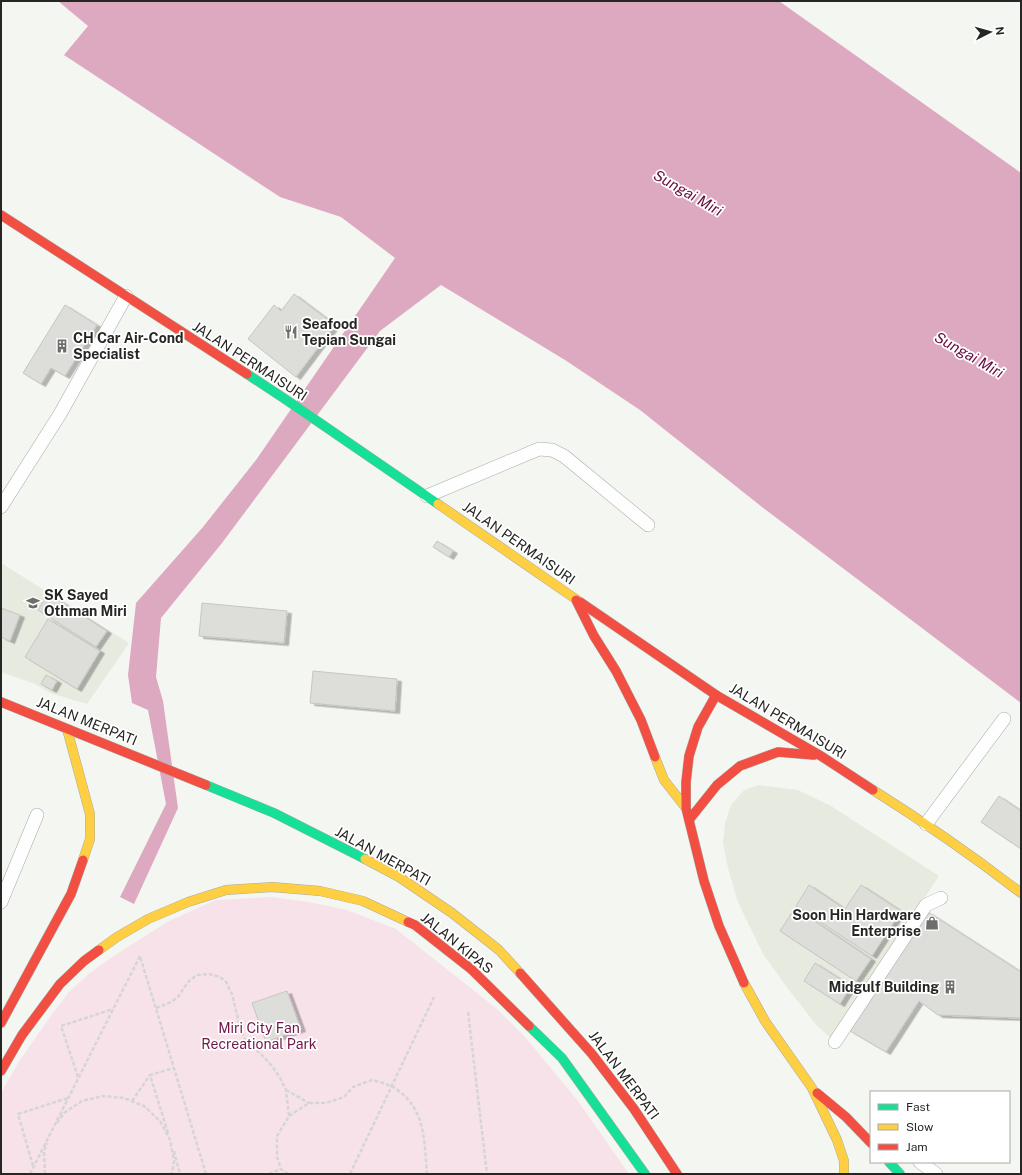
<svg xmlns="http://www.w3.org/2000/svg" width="1022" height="1175" viewBox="0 0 1022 1175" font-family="'Public Sans',sans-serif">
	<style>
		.built { fill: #e6eadf }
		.green { fill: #f8e2ea }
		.water { fill: #dda9c1 }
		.building { fill: #dddeda; stroke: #c5c6c2; filter: url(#shadow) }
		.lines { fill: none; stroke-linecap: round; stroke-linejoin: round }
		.lane-casing { stroke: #a9aaa6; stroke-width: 14 }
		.fast-casing { stroke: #a9aaa6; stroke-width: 10 }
		.slow-casing { stroke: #a9aaa6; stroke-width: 10 }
		.jam-casing { stroke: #a9aaa6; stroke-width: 10 }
		.path { stroke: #d5d6d4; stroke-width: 2.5; stroke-dasharray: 4 2; stroke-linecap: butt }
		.lane { stroke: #fdfefd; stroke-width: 13 }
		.fast { stroke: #16e098; stroke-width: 9 }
		.slow { stroke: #ffcf43; stroke-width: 9 }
		.jam { stroke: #f24e42; stroke-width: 9 }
		.labels { text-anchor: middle; stroke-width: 3.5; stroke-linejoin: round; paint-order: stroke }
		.poi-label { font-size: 14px; font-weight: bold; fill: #262724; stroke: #fff; text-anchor: start }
		.street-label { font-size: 14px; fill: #262724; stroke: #fff }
		.park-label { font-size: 14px; fill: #70174a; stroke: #fff }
		.water-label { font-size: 15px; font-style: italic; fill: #680c43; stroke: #fff }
	</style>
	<defs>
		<filter id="shadow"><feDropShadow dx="4.5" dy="2.5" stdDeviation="0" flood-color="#0004"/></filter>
	</defs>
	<rect width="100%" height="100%" fill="#f4f6f1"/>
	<g class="built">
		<path d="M1 563 129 643 87 704 50 693 35 684 1 672Z"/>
		<path d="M759 785 798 790 831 806 939 876 832 1039 817 1026 789 990 763 954 738 902 728 868 723 843 725 823 731 805 744 790Z"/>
	</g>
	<path class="green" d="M271 897 309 902 347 910 396 929 496 1008 525 1037 578 1101 629 1174H1V1093L20 1060 52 1014 69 992 90 973 112 957 169 921 216 900Z"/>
	<path class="water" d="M58 1H779L1021 173V703L762 507 640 410 565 360 441 285 380 331 222 543 161 618 156 677 163 701 178 808 134 904 120 897 166 804 148 710 132 703 128 675 136 603 203 527 256 460 395 258 341 217 280 197 64 55 88 26Z"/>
	<g class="building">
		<path d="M294 294 335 325 296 377 248 339 274 305 281 311Z"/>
		<path d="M65 305 97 325 65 376 51 368 41 384 23 373Z"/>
		<path d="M437 541 453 551 449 557 433 547Z"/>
		<path d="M48 593 107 631 96 647 38 610Z"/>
		<path d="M202 603 287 611 284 643 199 636Z"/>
		<path d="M1 608 20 615 10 641 1 637Z"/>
		<path d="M48 619 100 651 77 689 25 657Z"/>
		<path d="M313 671 397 679 395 711 310 703Z"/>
		<path d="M46 675 57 681 52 690 41 684Z"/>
		<path d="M999 796 1021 811V849L981 822Z"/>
		<path d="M809 885 845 909 861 885 901 911 872 956 796 906Z"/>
		<path d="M795 908 871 959 856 981 780 931Z"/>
		<path d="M928 912 1021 972V1018L938 1015 919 1001 886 1052 850 1031Z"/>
		<path d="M815 963 851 986 840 1004 804 981Z"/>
		<path d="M287 991 301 1029 266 1042 252 1003Z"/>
	</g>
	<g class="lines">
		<g class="lane-casing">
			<g id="lane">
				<path d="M427 496 539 449 552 450 564 456 648 525"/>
				<path d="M1 507 60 414 126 296"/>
				<path d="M926 824 1004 719"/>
				<path d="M1 902 37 815"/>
				<path d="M835 1042 926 905 941 898"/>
				<path d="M920 1162 936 1174"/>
			</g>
		</g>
		<g class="fast-casing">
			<g id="fast">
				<path d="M247 374 285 399 438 504"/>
				<path d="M206 785 274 813 365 859"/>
				<path d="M529 1026 562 1058 645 1174"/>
				<path d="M889 1162 900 1174"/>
			</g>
		</g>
		<g class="slow-casing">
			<g id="slow">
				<path d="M438 504 580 602"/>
				<path d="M67 729 90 814V839L83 860"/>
				<path d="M655 757 664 780 686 808"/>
				<path d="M873 790C924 822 973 856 1021 893"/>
				<path d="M365 859 399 877 452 913 499 950 520 973"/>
				<path d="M99 950 117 937 148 919 188 902 226 890 272 887 320 891 363 901 408 922"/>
				<path d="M744 983 765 1021 812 1088 837 1140 844 1161V1174"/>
			</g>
		</g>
		<g class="jam-casing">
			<g id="jam">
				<path d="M1 215 247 374"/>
				<path d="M576 600 594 636 616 671 641 720 655 757"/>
				<path d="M580 602 716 695 821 756 873 790"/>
				<path d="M716 695 698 727 689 756 686 782V808L704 881 719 926 744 983"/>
				<path d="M1 702 206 785"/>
				<path d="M689 820 717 785 740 766 778 752 814 755"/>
				<path d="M408 922 415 925 471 969 529 1026"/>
				<path d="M520 973 592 1054 634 1109 677 1174"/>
				<path d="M1 1023 71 894 83 860"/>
				<path d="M1 1071 22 1035 60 984 84 961 99 950"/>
				<path d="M817 1093 846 1117 871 1143"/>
			</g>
		</g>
		<g class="path">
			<path d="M156 1008 171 1002 178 997 188 982 197 975 209 974 220 977 226 982 232 994 240 1027 245 1040 264 1057 272 1066 280 1078 286 1090 289 1116 277 1136V1157L281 1169 288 1174"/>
			<path d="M468 1012 487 1174"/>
			<path d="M240 1027 258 1021"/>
			<path d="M78 1077 61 1026 113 1009"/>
			<path d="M286 1090 309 1103"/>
			<path d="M132 1101 150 1075"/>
			<path d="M289 1116 309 1103H326L344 1097 353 1087 372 1080C379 1082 387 1084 393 1087 426 1107 424 1140 427 1174"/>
			<path d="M57 1123 64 1113 82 1101 103 1096 124 1098 144 1106 160 1121 170 1140 174 1161 172 1174"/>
			<path d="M168 1133 150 1075 174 1068"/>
			<path d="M174 1151 180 1174"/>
			<path d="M33 1166 18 1114 68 1098"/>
			<path d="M30 1174 140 956 206 1174"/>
			<path d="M45 1174 44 1151 47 1143"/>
			<path d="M269 1174 281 1169"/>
			<path d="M350 1174 434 997"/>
		</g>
		<use href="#lane" class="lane"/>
		<use href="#fast" class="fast"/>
		<use href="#slow" class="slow"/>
		<use href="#jam" class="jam"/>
	</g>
	<defs>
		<g id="restaurant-bare" transform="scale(1.08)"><path d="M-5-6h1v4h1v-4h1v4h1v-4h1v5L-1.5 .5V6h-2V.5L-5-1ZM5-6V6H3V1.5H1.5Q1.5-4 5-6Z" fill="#6e6f6c" stroke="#fff" stroke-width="2.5" paint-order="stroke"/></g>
		<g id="building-bare" transform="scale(1.08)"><path d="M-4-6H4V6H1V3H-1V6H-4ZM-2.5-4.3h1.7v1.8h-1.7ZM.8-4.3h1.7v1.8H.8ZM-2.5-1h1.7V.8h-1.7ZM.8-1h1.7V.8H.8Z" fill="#6e6f6c" stroke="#fff" stroke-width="2.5" paint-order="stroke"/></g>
		<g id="school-bare" transform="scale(1.08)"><path d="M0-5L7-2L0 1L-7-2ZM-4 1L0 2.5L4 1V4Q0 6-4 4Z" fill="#6e6f6c" stroke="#fff" stroke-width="2.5" paint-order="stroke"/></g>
		<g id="shop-bare" transform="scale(1.08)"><path d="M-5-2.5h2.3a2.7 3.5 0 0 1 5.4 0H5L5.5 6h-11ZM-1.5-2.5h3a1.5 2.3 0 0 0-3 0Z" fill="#6e6f6c" stroke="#fff" stroke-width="2.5" paint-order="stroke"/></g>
	</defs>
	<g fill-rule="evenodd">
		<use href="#restaurant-bare" x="291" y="332"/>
		<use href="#building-bare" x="62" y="346"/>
		<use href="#school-bare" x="33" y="603"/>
		<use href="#shop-bare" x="932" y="923"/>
		<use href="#building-bare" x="950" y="987"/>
	</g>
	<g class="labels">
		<g class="poi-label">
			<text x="302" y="329">Seafood<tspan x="302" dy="16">Tepian Sungai</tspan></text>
			<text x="73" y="343">CH Car Air-Cond<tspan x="73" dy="16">Specialist</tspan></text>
			<text x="44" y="600">SK Sayed<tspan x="44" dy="16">Othman Miri</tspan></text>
			<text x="921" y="920" text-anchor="end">Soon Hin Hardware<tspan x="921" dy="16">Enterprise</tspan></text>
			<text x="939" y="992" text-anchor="end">Midgulf Building</text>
		</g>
		<g class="street-label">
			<text transform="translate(250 361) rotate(33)" y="5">JALAN PERMAISURI</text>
			<text transform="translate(519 543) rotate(35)" y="5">JALAN PERMAISURI</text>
			<text transform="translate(87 721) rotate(22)" y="5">JALAN MERPATI</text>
			<text transform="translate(788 721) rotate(31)" y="5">JALAN PERMAISURI</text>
			<text transform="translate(383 856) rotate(29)" y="5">JALAN MERPATI</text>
			<text transform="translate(457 943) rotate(39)" y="5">JALAN KIPAS</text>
			<text transform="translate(624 1075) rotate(53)" y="5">JALAN MERPATI</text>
		</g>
		<g class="park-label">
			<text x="259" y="1033">Miri City Fan<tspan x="259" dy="16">Recreational Park</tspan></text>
		</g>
		<g class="water-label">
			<text transform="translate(688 193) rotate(30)" y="5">Sungai Miri</text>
			<text transform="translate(969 355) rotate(30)" y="5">Sungai Miri</text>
		</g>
	</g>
	<rect width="1022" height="1175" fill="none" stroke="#262724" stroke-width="4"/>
	<rect x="870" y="1091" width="140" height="72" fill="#ffffff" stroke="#a8a9a7"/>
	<rect x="878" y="1104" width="20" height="6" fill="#16e098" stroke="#a8a9a7"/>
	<text x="906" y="1111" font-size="12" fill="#262724">Fast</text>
	<rect x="878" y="1124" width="20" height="6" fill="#ffcf43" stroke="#a8a9a7"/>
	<text x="906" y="1131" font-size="12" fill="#262724">Slow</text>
	<rect x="878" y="1144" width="20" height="6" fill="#f24e42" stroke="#a8a9a7"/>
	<text x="906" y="1151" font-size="12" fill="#262724">Jam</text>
	<g transform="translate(990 32) rotate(84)" stroke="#ffffff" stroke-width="3" paint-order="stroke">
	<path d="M0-3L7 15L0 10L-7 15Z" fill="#262724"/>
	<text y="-6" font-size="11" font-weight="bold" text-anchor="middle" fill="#262724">N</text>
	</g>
</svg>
